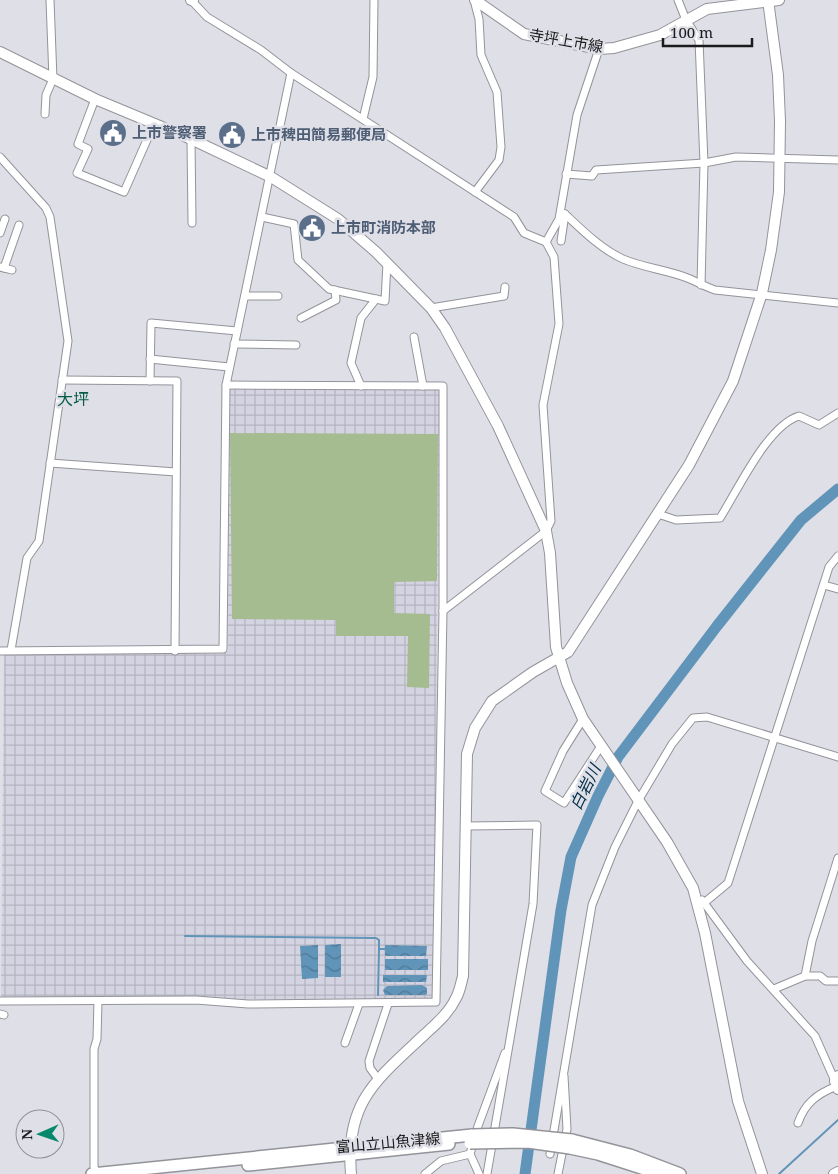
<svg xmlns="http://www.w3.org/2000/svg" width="838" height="1174" viewBox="0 0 838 1174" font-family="'Noto Serif','Noto Sans JP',serif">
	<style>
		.industrial { fill: url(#industrial-grid) }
		.grass { fill: #a4bc8f }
		.water { fill: url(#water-waves) }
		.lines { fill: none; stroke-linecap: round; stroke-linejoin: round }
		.stream { stroke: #6094b8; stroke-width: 2 }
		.river { stroke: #6094b8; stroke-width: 11 }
		.street-casing { stroke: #93939a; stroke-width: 9 }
		.secondary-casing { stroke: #93939a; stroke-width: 12 }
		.primary-casing { stroke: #93939a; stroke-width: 14 }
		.street { stroke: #fff; stroke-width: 7 }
		.secondary { stroke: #fff; stroke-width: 10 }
		.primary { stroke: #fff; stroke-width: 11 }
		.primary-bridge-casing { stroke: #93939a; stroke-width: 14; stroke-linecap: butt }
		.primary-bridge { stroke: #fff; stroke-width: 11 }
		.labels { text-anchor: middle; stroke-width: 5; stroke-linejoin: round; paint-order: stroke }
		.street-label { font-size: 15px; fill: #1b1b1e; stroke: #dfdfe7 }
		.service-label { font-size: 15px; font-weight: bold; fill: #4e5e75; stroke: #dfdfe7; text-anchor: start }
		.neighbourhood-label { font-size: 16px; fill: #075c48; stroke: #dfdfe7 }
		.water-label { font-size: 16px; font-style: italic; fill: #012e47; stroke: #dfdfe7 }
	</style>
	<defs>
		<pattern id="industrial-grid" width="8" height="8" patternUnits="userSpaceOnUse" patternTransform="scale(1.25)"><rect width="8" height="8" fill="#d4d3e2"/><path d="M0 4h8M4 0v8" fill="none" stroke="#b5b5c1"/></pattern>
		<pattern id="water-waves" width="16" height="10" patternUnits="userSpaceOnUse" patternTransform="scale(1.25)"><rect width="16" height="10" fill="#6094b8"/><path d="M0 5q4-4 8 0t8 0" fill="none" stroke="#4e7895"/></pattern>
	</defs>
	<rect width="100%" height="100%" fill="#dfdfe7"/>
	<path class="industrial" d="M229 388 440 389 433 1000 1 998 4 654H221L228 651Z"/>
	<path class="grass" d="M230 433 438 434 437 581 394 582V613L430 614 429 688 407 687 408 636H336V620L232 619Z"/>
	<g class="water">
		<path d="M341 944V977H325V945Z"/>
		<path d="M318 945V978L302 979 300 946Z"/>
		<path d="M385 945 427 946 426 956H385Z"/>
		<rect x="385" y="959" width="43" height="11"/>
		<path d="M383 975H427L426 982H383Z"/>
		<path d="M422 985 427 988V994L425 995H385L383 990 387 986Z"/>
	</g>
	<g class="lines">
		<g class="stream">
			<path d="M185 936 376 938 379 940V949"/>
			<path d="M378 995 379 949H385"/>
			<path d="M779 1174 838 1120"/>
		</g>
		<path class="river" d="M525 1174 561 910 571 857 598 796 618 757 717 626 801 520 838 489"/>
		<g class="street-casing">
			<g id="street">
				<path d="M474 0 479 19 481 55 497 92 501 147 499 160 475 192"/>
				<path d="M678 0 686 20 699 40 704 163 701 285"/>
				<path d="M192 1 207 17 261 50 291 73 514 217 524 233 546 242"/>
				<path d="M95 99 78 144 88 149 77 173 124 192 154 124"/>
				<path d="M45 114 46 95 53 79 50 0"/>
				<path d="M363 119 373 77 374 0"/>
				<path d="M191 139 192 223"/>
				<path d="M0 157 46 208 50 217 68 341 39 541 27 558 11 650"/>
				<path d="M566 174 592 176 596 170 704 163 736 157 838 160"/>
				<path d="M565 214C582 230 601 249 623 259 644 268 669 270 690 279 699 283 706 287 715 290L838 303"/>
				<path d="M262 217 294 224 298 260 329 289 385 301 387 263"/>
				<path d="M0 233 5 219"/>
				<path d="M561 241 565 214"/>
				<path d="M0 267 12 270"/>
				<path d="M4 268 19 225"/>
				<path d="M245 296H278"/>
				<path d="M431 308 504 296 505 287"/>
				<path d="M301 318 336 300 335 290"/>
				<path d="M414 337 423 386"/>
				<path d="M234 344 296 345"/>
				<path d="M150 359 229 367"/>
				<path d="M62 380 177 381 175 651"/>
				<path d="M150 381 151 323 237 331"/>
				<path d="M361 386 351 363 361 318 376 299"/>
				<path d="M50 463 176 472"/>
				<path d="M658 514 676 520 720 518C738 490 767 426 799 416L819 425 838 413"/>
				<path d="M824 585 838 589"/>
				<path d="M443 611 546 531 551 521 543 405 559 324 554 257 546 242 559 219 577 115 599 49"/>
				<path d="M0 651 223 649 226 385 291 73"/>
				<path d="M583 719 563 751 545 791 564 803 601 746"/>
				<path d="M466 826 537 825 533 904 487 1174"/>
				<path d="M702 900 747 961 815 1036 835 1081"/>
				<path d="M704 903 728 883 829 567 838 556"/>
				<path d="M805 976H820L826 981H838"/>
				<path d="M774 989 805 976 812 941 838 858"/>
				<path d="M0 1001 196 1000 248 1004 436 1002 443 611V386L226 385"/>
				<path d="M0 1014 4 1015"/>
				<path d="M345 1043 359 1004"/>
				<path d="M378 1079 370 1068 369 1061 388 1004"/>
				<path d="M798 1123C805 1103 817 1094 837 1086"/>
				<path d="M470 1154 478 1126 505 1053"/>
				<path d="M550 1154 592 905 615 847 638 801 672 744 693 718 707 717 838 757"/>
				<path d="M97 1174 94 1167V1049L97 1039 98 1001"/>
				<path d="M425 1174 441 1161 470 1154 479 1174"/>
				<path d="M558 1174 567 1129 564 1076"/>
			</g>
		</g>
		<g class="secondary-casing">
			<g id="secondary">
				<path d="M191 0H193"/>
				<path d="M475 0 524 34 599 49 614 48 660 35 707 9 779 0"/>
				<path d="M0 52 95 99 191 139 271 177 338 219 376 252 431 308 445 328 498 426 546 531 550 553 556 647 567 683 583 719 667 842 693 888 705 933 738 1101 762 1174"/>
				<path d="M838 1076 835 1081 838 1089"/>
				<path d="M351 1174C345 1102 376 1080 424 1035 436 1024 449 1013 456 998 460 991 461 983 463 976L467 754 475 728 492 701 533 672 568 652 689 465 733 381 762 293 771 250 779 192 780 121 778 75 768 0"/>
				<path d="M834 1174 838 1172"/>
			</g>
		</g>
		<g class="primary-casing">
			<g id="primary">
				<path d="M572 1140 630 1155 680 1174"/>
				<path d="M570 1148 598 1154 660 1174"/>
				<path d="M248 1165 449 1144"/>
				<path d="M92 1174 472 1135"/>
			</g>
		</g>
		<use href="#street" class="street"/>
		<use href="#secondary" class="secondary"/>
		<use href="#primary" class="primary"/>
		<g class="primary-bridge-casing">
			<g id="primary-bridge">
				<path d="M472 1135 513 1134 572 1140"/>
				<path d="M470 1143 528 1142 570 1148"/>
			</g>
		</g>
		<use href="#primary-bridge" class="primary-bridge"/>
	</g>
	<defs>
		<g id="civic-disc" transform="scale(1.4375)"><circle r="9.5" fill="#5c6f8a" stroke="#dfdfe7"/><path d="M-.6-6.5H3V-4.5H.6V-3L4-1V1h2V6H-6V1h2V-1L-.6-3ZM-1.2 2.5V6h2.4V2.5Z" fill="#fff"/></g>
	</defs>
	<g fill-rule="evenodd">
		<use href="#civic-disc" x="113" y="133"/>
		<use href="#civic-disc" x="232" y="135"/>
		<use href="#civic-disc" x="312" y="228"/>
	</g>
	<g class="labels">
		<g class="street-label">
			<text transform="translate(566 41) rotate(10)" y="5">寺坪上市線</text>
			<text transform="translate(388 1143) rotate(-5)" y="5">富山立山魚津線</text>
		</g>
		<g class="service-label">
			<text x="132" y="138">上市警察署</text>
			<text x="251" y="140">上市稗田簡易郵便局</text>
			<text x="331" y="233">上市町消防本部</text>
		</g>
		<g class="neighbourhood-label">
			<text x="73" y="405">大坪</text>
		</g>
		<g class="water-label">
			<text transform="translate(585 787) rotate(-64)" y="6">白岩川</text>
		</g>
	</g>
	<g transform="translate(40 1134) rotate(268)"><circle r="24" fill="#dfdfe7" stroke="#919197"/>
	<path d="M0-4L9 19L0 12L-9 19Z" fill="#06886c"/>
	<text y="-8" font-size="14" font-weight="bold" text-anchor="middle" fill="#1b1b1e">N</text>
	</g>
	<path d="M663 38v8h89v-8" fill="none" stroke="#1b1b1e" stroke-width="2.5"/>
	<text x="670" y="38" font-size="15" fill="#1b1b1e" stroke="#dfdfe7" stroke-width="4" paint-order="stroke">100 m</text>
</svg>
